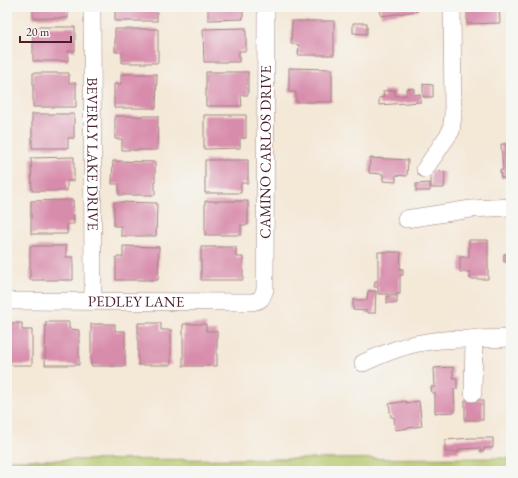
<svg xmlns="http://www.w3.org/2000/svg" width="518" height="478" viewBox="0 0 518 478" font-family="'EB Garamond',serif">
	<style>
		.green { fill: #b6c96d; stroke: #80744c }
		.building { fill: #d88cac }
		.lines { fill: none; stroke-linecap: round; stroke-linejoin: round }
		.minor-casing { stroke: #9f8481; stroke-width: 18 }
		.minor { stroke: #fff; stroke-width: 17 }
		.labels { text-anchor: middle; stroke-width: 3; stroke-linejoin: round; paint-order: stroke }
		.street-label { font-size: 15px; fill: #4a1f2b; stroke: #f6f6f2 }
	</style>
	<rect width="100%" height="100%" fill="#f6f6f2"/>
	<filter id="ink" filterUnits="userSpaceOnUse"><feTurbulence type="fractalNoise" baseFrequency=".025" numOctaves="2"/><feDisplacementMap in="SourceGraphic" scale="8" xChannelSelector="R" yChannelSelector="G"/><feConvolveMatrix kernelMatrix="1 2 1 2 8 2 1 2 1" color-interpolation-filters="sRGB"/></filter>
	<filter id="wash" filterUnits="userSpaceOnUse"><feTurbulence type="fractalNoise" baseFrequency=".012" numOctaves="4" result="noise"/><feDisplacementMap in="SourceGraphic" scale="16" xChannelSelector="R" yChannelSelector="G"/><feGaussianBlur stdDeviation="0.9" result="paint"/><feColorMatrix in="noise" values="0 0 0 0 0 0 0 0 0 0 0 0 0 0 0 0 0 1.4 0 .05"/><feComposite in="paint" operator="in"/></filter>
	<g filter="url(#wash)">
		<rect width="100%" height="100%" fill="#f4e8d7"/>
		<path class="green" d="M511 458V471H7V460Z"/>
		<g id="blocks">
			<g class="building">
				<rect x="33" y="7" width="35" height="11"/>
				<rect x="115" y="7" width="42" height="14"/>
				<path d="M208 7H250V9H243V19L208 20Z"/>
				<rect x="300" y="7" width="35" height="3"/>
				<path d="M380 7H418V11L381 16Z"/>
				<path d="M467 7H499L500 23 467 24Z"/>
				<path d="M292 21H334V55H298L299 45 291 44Z"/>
				<path d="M353 23H367V34L353 33Z"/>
				<path d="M33 27H75V51H68V61H33Z"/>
				<path d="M246 28V51H239V62H204L203 29Z"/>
				<path d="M115 29H158V63H122V52H115Z"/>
				<path d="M289 68 332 69V102H296V92H289Z"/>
				<path d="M206 72H248V95H241L242 106H206Z"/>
				<path d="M33 73H69V83H76V107H33Z"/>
				<path d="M121 74H157L156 108H114V84H121Z"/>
				<path d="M423 84 433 85V97H423Z"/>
				<path d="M414 88V95L420 94 421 102 379 105V98L384 97 383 91 395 90V96L406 95V89Z"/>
				<path d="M32 114H74V138H68V148H32Z"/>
				<path d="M204 115H246V138H240V148L204 149Z"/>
				<path d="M115 116H158L157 150H122V139H115Z"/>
				<path d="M501 144H511V185H509L508 178H501L500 170H503Z"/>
				<path d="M74 157V181H67V191H32L31 158Z"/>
				<path d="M370 158 408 160 407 176 396 175V182L383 181V174L369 173Z"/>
				<path d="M205 160H248V183H241V193H205Z"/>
				<path d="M113 161 155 162V195H119V184H112Z"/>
				<path d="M431 171 445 172 444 188H431Z"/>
				<path d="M430 183V191H416V184Z"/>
				<path d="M73 200 74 224H67V234H31V201Z"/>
				<path d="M205 201H248V225H241V235H205Z"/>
				<path d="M114 202 157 203 156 236H121V226H114Z"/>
				<path d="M469 240H488V279H470V272H460V257H469Z"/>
				<path d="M30 246H66V257H73V280H30Z"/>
				<path d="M123 246 159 247 158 280H116V257H123Z"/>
				<path d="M201 247H236V257H243V280H201Z"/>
				<path d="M378 252H401L400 269H403V275H400V294H378V287H374L375 281H378Z"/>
				<path d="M504 254H511V275H510V262H504Z"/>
				<rect x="509" y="281" width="2" height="15"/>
				<path d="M368 291H376L375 313H367V311L353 310V300H367Z"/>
				<rect x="387" y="296" width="10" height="7"/>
				<path d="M46 322H69V329L79 330V365H45Z"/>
				<path d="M7 323H22V330H32V365H7Z"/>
				<path d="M138 323H161V330H171V365H138Z"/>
				<path d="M91 324H115V331H125V366H91Z"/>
				<path d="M183 324H206V331H217V366H183Z"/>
				<path d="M453 367V378H457V389H454L455 412 435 413V393H432L431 387H435L434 368Z"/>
				<rect x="465" y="400" width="18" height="20"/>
				<path d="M406 401V403L419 401 422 426 395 430 394 417H391L389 404Z"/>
				<path d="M471 438H493V448H484V451H480V448L459 449V452H445V440Z"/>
			</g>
		</g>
	</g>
	<g filter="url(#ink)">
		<use href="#blocks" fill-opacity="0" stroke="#9f8481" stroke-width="1"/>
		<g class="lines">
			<g class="minor-casing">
				<g id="minor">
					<path id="s1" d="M92 7 93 301"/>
					<path d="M425 169 451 131 453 116 452 7"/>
					<path d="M406 219 471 209 511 207"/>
					<path id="s2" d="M7 301 250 302C261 301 262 299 265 289L266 7"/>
					<path d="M363 363C374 358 385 353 397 349 434 336 473 340 511 338"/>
					<path d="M473 393 474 338"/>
				</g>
			</g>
			<use href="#minor" class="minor"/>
		</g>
	</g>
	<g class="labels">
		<g class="street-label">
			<text dy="5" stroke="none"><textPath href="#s2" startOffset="402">CAMINO CARLOS DRIVE</textPath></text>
			<text dy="5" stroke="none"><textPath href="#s1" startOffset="147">BEVERLY LAKE DRIVE</textPath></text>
			<text dy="5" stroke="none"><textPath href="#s2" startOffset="129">PEDLEY LANE</textPath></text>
		</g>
	</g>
	<rect width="518" height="478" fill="none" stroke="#f6f6f2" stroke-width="24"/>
	<path d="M20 36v6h51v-6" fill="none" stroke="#4a1f2b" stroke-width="2"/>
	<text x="26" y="36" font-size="12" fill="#4a1f2b" stroke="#f6f6f2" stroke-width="3" paint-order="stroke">20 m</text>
</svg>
